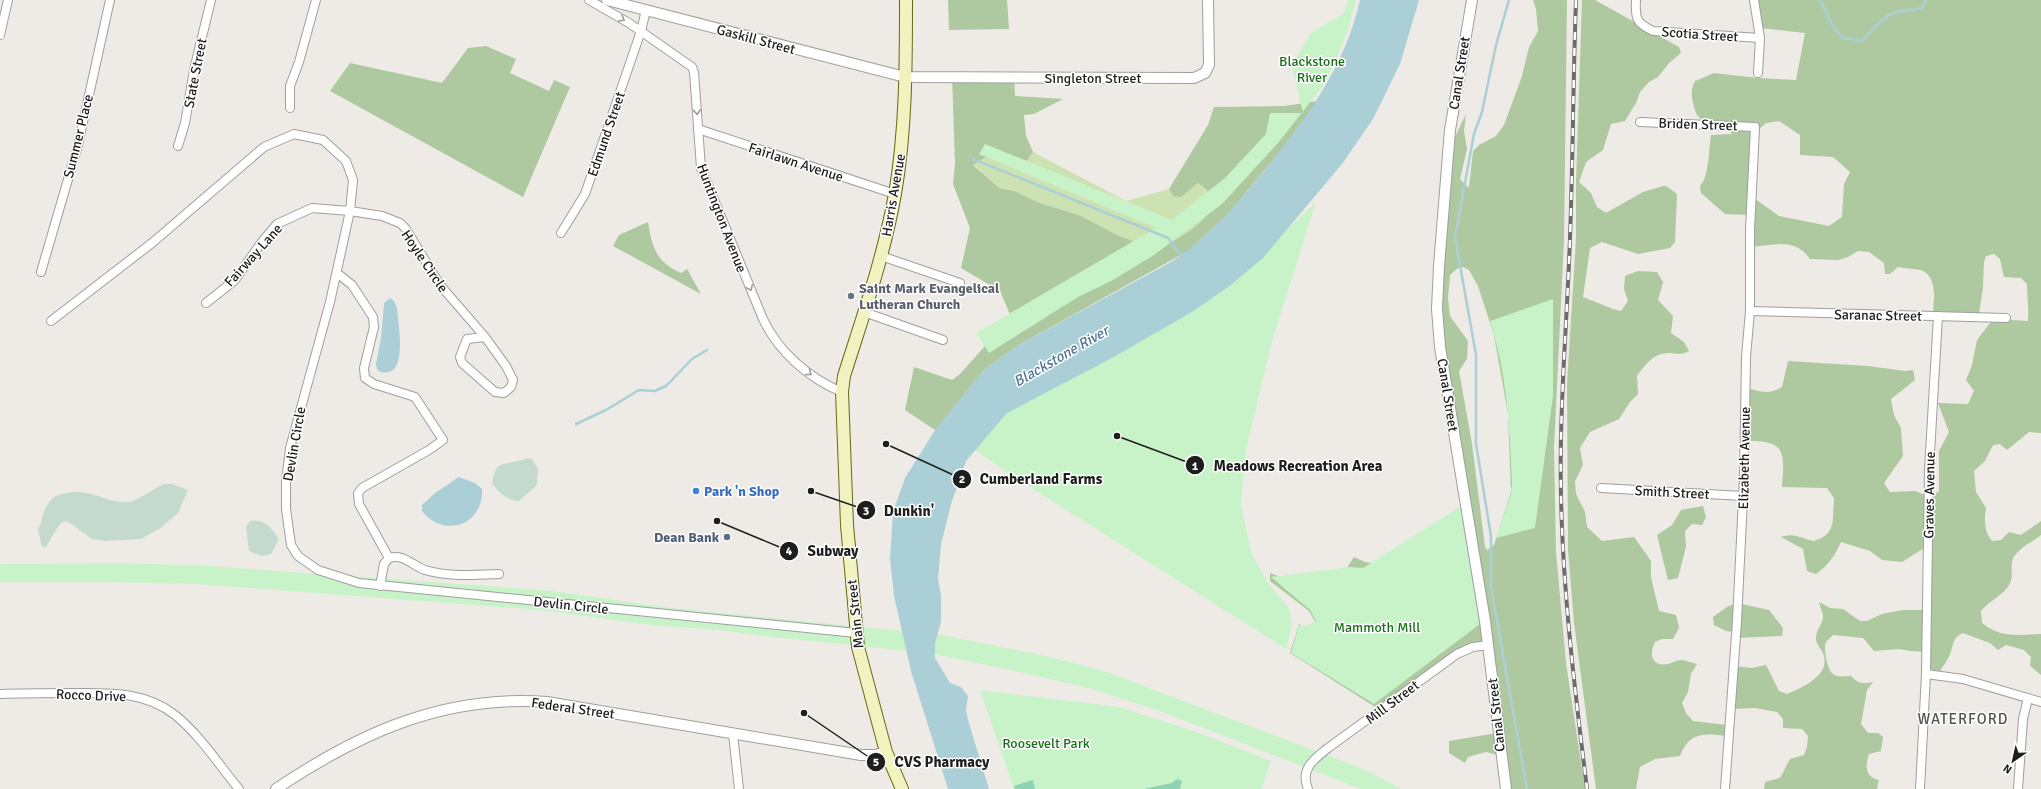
<svg xmlns="http://www.w3.org/2000/svg" width="2041" height="789" viewBox="0 0 2041 789" font-family="Signika,sans-serif">
	<style>
		.grass { fill: #cde2b2 }
		.forest { fill: #aec89f; fill-rule: evenodd }
		.wetland { fill: #c5dacf }
		.park { fill: #c8f3c9 }
		.pitch { fill: #8dd3b4 }
		.water { fill: #abcfd6 }
		.lines { fill: none; stroke-linecap: round; stroke-linejoin: round }
		.stream { stroke: #abcfd6; stroke-width: 2.5 }
		.minor-casing { stroke: #9f9f9f; stroke-width: 10 }
		.tertiary-casing { stroke: #9f9f9f; stroke-width: 12 }
		.secondary-casing { stroke: #656812; stroke-width: 14 }
		.minor { stroke: #fff; stroke-width: 8 }
		.tertiary { stroke: #fff; stroke-width: 10 }
		.secondary { stroke: #f2f1c0; stroke-width: 12 }
		.rail-casing { stroke: #6c6c6c; stroke-width: 4 }
		.rail { stroke: #fff; stroke-width: 2.5; stroke-dasharray: 8; stroke-linecap: butt }
		.oneway { stroke: #9a9a9a }
		.worship-dot { fill: #6b7280; stroke: #fff; stroke-width: 1.5 }
		.shop-dot { fill: #3f7fe0; stroke: #fff; stroke-width: 1.5 }
		.service-dot { fill: #5c6f8a; stroke: #fff; stroke-width: 1.5 }
		.labels { text-anchor: middle; stroke-width: 3; stroke-linejoin: round; paint-order: stroke }
		.street-label { font-size: 14px; fill: #1e1e1e; stroke: #fff }
		.park-label { font-size: 14px; fill: #19701b; stroke: #fff }
		.worship-label { font-size: 14px; font-weight: bold; fill: #5b616d; stroke: #fff; text-anchor: start }
		.shop-label { font-size: 14px; font-weight: bold; fill: #366cbe; stroke: #fff; text-anchor: start }
		.service-label { font-size: 14px; font-weight: bold; fill: #4e5e75; stroke: #fff; text-anchor: end }
		.water-label { font-size: 15px; font-style: italic; fill: #4f7694; stroke: #fff }
		.neighbourhood-label { font-size: 15px; letter-spacing: 1px; fill: #515151; stroke: #fff }
		.leader { fill: none; stroke: #1e1e1e; stroke-width: 1.5 }
		.callout-dot { fill: #1e1e1e; stroke: #fff; stroke-width: 1.5 }
		.mark-label { font-size: 12px; text-anchor: middle; font-weight: bold; fill: #fff }
		.callout-label { font-size: 15px; text-anchor: middle; font-weight: bold; fill: #1e1e1e; stroke: #fff; stroke-width: 3; stroke-linejoin: round; paint-order: stroke }
	</style>
	<rect width="100%" height="100%" fill="#eeebe6"/>
	<path class="grass" d="M1033 152 1126 201 1169 189 1173 196 1197 182 1207 190C1208 196 1209 203 1209 209 1207 226 1161 247 1147 255L1140 252 1131 240 1119 236 1079 215 1040 203 1014 191 999 188 973 164 986 157 1024 165Z"/>
	<g class="forest">
		<path d="M948 0H1007L1009 29 949 30Z"/>
		<path d="M1533 0H1567L1564 240 1554 448 1556 552 1566 663 1585 789H1506L1501 756 1486 752 1468 757 1465 763 1449 753V741L1497 733 1488 648 1473 647 1380 710 1290 653 1299 624 1307 627 1316 623 1309 611 1270 581V573L1302 585 1345 571 1354 557 1365 562 1379 564 1446 525 1470 521 1438 310 1453 141 1466 114 1464 131 1467 149 1460 179 1469 188 1473 151 1479 145 1496 136 1504 125 1522 76 1529 47 1538 31 1536 9ZM1463 267 1469 270 1478 286 1494 335 1508 414 1511 492 1494 545 1487 550 1485 547 1472 444 1459 371 1467 359 1468 341 1450 316 1448 298 1450 275 1458 268Z"/>
		<path d="M1582 0H1595L1679 47 1681 53 1669 63 1658 77 1649 82 1640 92 1636 103 1625 121 1611 124 1603 150 1586 162 1579 182 1591 193 1597 207 1606 213 1643 192 1663 186H1666L1677 194 1675 242 1670 248 1638 254 1602 242 1590 248 1583 297 1613 309 1621 311 1628 301 1624 289 1625 276 1638 271 1657 272 1663 282 1658 300 1673 316 1671 333 1684 342 1689 351C1681 355 1679 354 1670 353 1654 352 1645 365 1637 376L1638 394 1630 402 1619 419 1590 432 1580 448 1583 465 1575 481 1576 494 1585 512 1587 527 1602 541 1634 537 1651 561V577L1659 611 1676 615 1679 628 1673 639H1662L1655 642C1649 654 1651 667 1668 664 1672 663 1677 660 1681 660 1685 660 1692 663 1697 664L1691 674 1688 692 1682 703 1686 713 1693 721 1727 725V736C1704 733 1689 732 1680 756L1655 759 1640 767 1636 789H1596L1574 623 1568 550 1567 384 1576 239V182Z"/>
		<path d="M1756 0H2041V433L2029 432 2007 450 2000 444 1993 445 1985 461 1974 471 1976 492 1986 508C1984 520 1984 531 1992 541L2001 540 2009 532 2021 535 2041 521V535C2033 542 2014 550 2012 562 2011 568 2013 578 2010 583 2005 595 1989 600 1981 611L1982 623C2000 638 2019 635 2041 634V675L2030 666 2031 657 2024 650 2006 645 1998 650 1990 643 1963 633C1952 638 1954 644 1950 654 1948 660 1943 666 1940 671L1927 669 1926 652 1910 651 1899 649 1874 651 1863 638 1833 635C1831 637 1828 639 1826 642 1823 648 1827 668 1832 673 1837 678 1844 676 1851 676 1858 684 1863 684 1873 682L1867 690 1861 724 1868 733H1878L1883 737 1881 751 1869 754C1865 766 1865 777 1879 780L1877 789H1764L1765 782 1780 778 1790 759 1804 755 1807 747 1808 736 1802 729 1783 728V719L1777 712 1755 708 1731 709 1733 666 1752 668 1766 665 1779 691 1787 694C1802 688 1829 676 1824 656 1822 648 1815 645 1816 637 1816 630 1823 624 1823 617 1823 612 1820 607 1819 602L1830 608 1843 609 1860 621H1867L1882 614 1903 610H1927L1929 545 1902 562 1882 560 1870 551 1841 542C1835 555 1829 565 1816 574L1807 571 1803 549 1781 537C1795 532 1801 539 1814 541 1837 534 1832 520 1834 498L1827 488 1782 487C1785 450 1785 440 1745 441V387C1759 392 1770 395 1782 387L1788 361 1868 366 1905 371 1913 370 1915 380 1891 399 1894 415 1901 428 1903 456 1884 483 1890 492 1915 491 1930 497 1939 491V451L1949 432 1938 403 1968 404 1974 391 1966 380 1972 365 1977 340 1993 319 2028 321C2029 308 2027 297 2027 284L2021 278 2004 277 2000 259 1994 254 1986 256 1984 262 1983 287 1979 314 1930 312H1933C1934 299 1937 278 1923 271 1916 268 1905 269 1898 267L1890 274H1885L1884 263 1869 252 1858 251 1848 257 1838 260 1810 259C1795 237 1774 245 1751 247L1749 215 1725 214 1701 193 1700 186C1709 178 1709 147 1711 135L1732 134C1724 120 1706 127 1697 115 1695 112 1694 106 1693 103 1691 95 1691 88 1695 81L1714 73 1758 78 1796 80 1805 33 1761 28ZM1779 121 1800 135V155L1833 157 1850 172 1844 184 1842 217 1829 226 1779 216 1751 196 1755 133 1766 123Z"/>
		<path d="M486 46 516 59 510 73 549 91 554 80 570 87 523 197 330 91 350 63 442 83 468 48Z"/>
		<path d="M1014 75 1015 96 1063 99 1034 114 1024 115 1026 136 1033 152 1024 165 986 157 973 165 999 188 1014 191 1040 203 1079 215 1119 236 1131 240 1140 252 1147 255C1161 247 1207 226 1209 209 1209 203 1208 196 1207 190L1198 183 1181 197 1173 196 1169 189 1208 125 1214 107 1284 106 1318 101 1287 143 1229 213 1188 251 1017 346 984 370 935 430 905 410 914 367 952 380 960 374 1011 317 1000 291 961 268 970 228 953 184 955 164 952 76Z"/>
		<path d="M648 222C652 247 656 262 681 273L687 269 701 294 613 246 619 235Z"/>
		<path d="M1703 506 1706 517 1702 525 1692 524 1685 531 1686 547 1678 578 1668 580 1657 535 1672 525 1681 510Z"/>
		<path d="M1737 603 1769 610 1783 628 1782 636 1736 638 1734 632 1726 631 1714 625 1713 617 1727 607Z"/>
	</g>
	<g class="wetland">
		<path d="M529 458 533 460 538 469 537 485 519 501C506 500 500 493 492 484 493 479 494 472 497 468 500 463 522 461 529 458Z"/>
		<path d="M165 484H173L188 490 178 513 159 529 141 539 105 541 92 539 70 523 64 521 59 525 46 547H42L38 529C43 521 42 511 48 504 52 497 58 494 66 493 92 488 103 502 126 502 139 502 152 488 165 484Z"/>
		<path d="M250 521C265 519 271 527 279 539L271 554 262 556 249 551 246 527Z"/>
	</g>
	<g class="park">
		<path d="M1348 0H1356L1348 31 1326 82 1278 143 1222 204 1154 255 1113 280 1078 297 989 353 976 333 1156 228 979 154 985 144 1172 220 1225 178 1266 134 1270 113H1303L1292 65 1311 33 1344 13Z"/>
		<path d="M1316 202 1272 341 1246 449 1241 502 1251 553 1271 587 1289 608 1292 626 1286 649 1011 475 975 450 996 423 1016 404 1286 231Z"/>
		<path d="M1553 299V396L1535 528 1496 538 1511 494 1512 484C1510 429 1507 374 1490 321Z"/>
		<path d="M1461 506 1480 624 1374 704 1291 653 1299 625H1309L1316 621 1310 610 1271 577 1349 567 1363 568Z"/>
		<path d="M123 563 210 566 553 591 663 607 942 635 1042 655 1104 671 1366 770 1401 789H1361L1157 710 1092 689 1029 674 930 653 772 637 718 630 651 625 541 610 197 584 111 582H0V564Z"/>
		<path d="M980 690 1119 707 1197 732 1271 761 1262 789H1014Z"/>
	</g>
	<g class="pitch">
		<path d="M1177 779 1182 781 1180 789H1144L1172 783Z"/>
		<path d="M1033 780 1035 789H1015L1014 786Z"/>
	</g>
	<g class="water">
		<path d="M1360 0H1419L1400 64 1373 119 1342 164 1263 258 1231 285 1192 312 1112 358 1007 413 966 461 952 501 941 544 938 579 941 595V622L935 643V658L950 683 961 687 968 696 966 709 968 720 989 789H948L911 671 894 596 890 559 893 512 905 478 937 427 984 370 1017 346 1171 262C1208 238 1236 205 1264 171 1307 117 1344 69 1360 0Z"/>
		<path d="M390 298 394 301 397 308C398 322 407 370 388 372 383 373 381 373 377 369L376 364 381 338 384 303Z"/>
		<path d="M459 477 475 483 482 489C484 525 444 539 422 511V505L435 493Z"/>
	</g>
	<g class="lines">
		<g class="stream">
			<path d="M1509 0 1496 45 1482 112 1474 134 1455 237 1476 355V444L1491 536V587L1527 789"/>
			<path d="M1820 0 1833 26 1843 38 1862 41C1871 32 1881 18 1893 13 1900 11 1913 10 1922 8L1926 0"/>
			<path d="M973 159 1168 238 1182 257"/>
			<path d="M576 424 606 410 639 390 655 391 666 386 692 359 707 350"/>
		</g>
		<g class="minor-casing">
			<g id="minor">
				<path d="M589 0 629 23 692 67 694 72 701 168 763 319C778 351 808 378 842 392"/>
				<path d="M1636 0C1635 18 1636 23 1653 31L1760 38"/>
				<path d="M1754 0 1760 38 1758 73"/>
				<path d="M0 35 8 0"/>
				<path d="M290 108V86L299 62 316 0"/>
				<path d="M1640 122 1755 127 1750 230V311L1746 357 1744 478 1737 621 1725 789"/>
				<path d="M698 129 895 194"/>
				<path d="M178 146 185 123 194 70 211 0"/>
				<path d="M561 233 585 194 641 31 646 10"/>
				<path d="M881 256 960 283"/>
				<path d="M41 272 78 145 110 0"/>
				<path d="M337 273 352 285 373 317 374 327 364 368 365 378 374 384 415 397 443 440 429 450 362 488 358 493 359 504 389 558C403 553 413 566 425 570 448 577 476 575 499 574"/>
				<path d="M206 303 235 280 261 243 277 224 312 208 350 211 382 216 400 223 406 229 440 285 485 337 467 339 460 357 462 363 495 392 504 393 511 387 513 380 506 366 485 337"/>
				<path d="M1750 311 2006 318"/>
				<path d="M864 312 943 340"/>
				<path d="M51 321 152 243 264 147 294 134 323 140 346 161 353 180 350 211 330 302 290 448 286 482V509L291 545 298 556 318 570 359 583 856 633"/>
				<path d="M1601 488 1743 496"/>
				<path d="M380 586 384 564 389 558"/>
				<path d="M1926 674 1963 679 2041 702"/>
				<path d="M0 694C24 693 49 693 73 693 109 693 145 691 175 715 200 735 219 765 239 789"/>
				<path d="M733 734 739 789"/>
				<path d="M1308 789C1300 769 1313 760 1328 748L1457 654 1473 647 1489 645"/>
				<path d="M1920 789 1926 674 1929 470 1938 316"/>
				<path d="M2018 789 2023 719 2028 698"/>
			</g>
		</g>
		<g class="tertiary-casing">
			<g id="tertiary">
				<path d="M607 0 905 77 1194 78 1205 73 1209 65 1208 0"/>
				<path d="M1472 0 1450 130 1439 266 1437 309 1440 347 1485 621 1506 789"/>
				<path d="M276 789C359 733 445 694 547 702L861 755H875L886 752"/>
			</g>
		</g>
		<g class="secondary-casing">
			<path id="secondary" d="M902 789 886 752 858 647 847 525 842 392 844 376C863 316 884 256 895 194 906 130 906 65 906 0"/>
		</g>
		<use href="#minor" class="minor"/>
		<use href="#tertiary" class="tertiary"/>
		<use href="#secondary" class="secondary"/>
		<g class="rail-casing">
			<path id="rail" d="M1576 0C1573 79 1573 159 1570 238 1567 324 1559 410 1561 496 1563 594 1575 692 1587 789"/>
		</g>
		<use href="#rail" class="rail"/>
	</g>
	<defs><path id="oneway-chevron" d="M-2-3.5L2.5 0L-2 3.5" fill="none" stroke-width="1.6" stroke-linecap="round" stroke-linejoin="round"/></defs>
	<g class="oneway">
		<use href="#oneway-chevron" transform="translate(622 19) rotate(30)"/>
		<use href="#oneway-chevron" transform="translate(697 112) rotate(86)"/>
		<use href="#oneway-chevron" transform="translate(750 288) rotate(66)"/>
		<use href="#oneway-chevron" transform="translate(809 373) rotate(36)"/>
	</g>
	<circle class="worship-dot" cx="851" cy="296" r="4"/>
	<circle class="shop-dot" cx="696" cy="491" r="4"/>
	<circle class="service-dot" cx="727" cy="537" r="4"/>
	<g class="labels">
		<g class="street-label">
			<text transform="translate(1700 34) rotate(4)" y="5">Scotia Street</text>
			<text transform="translate(756 39) rotate(15)" y="5">Gaskill Street</text>
			<text transform="translate(195 73) rotate(-79)" y="5">State Street</text>
			<text transform="translate(1459 73) rotate(-81)" y="5">Canal Street</text>
			<text x="1093" y="83">Singleton Street</text>
			<text transform="translate(1698 124) rotate(2)" y="5">Briden Street</text>
			<text transform="translate(606 134) rotate(-71)" y="5">Edmund Street</text>
			<text transform="translate(78 136) rotate(-76)" y="5">Summer Place</text>
			<text transform="translate(796 162) rotate(18)" y="5">Fairlawn Avenue</text>
			<text transform="translate(893 195) rotate(-80)" y="5">Harris Avenue</text>
			<text transform="translate(722 218) rotate(69)" y="5">Huntington Avenue</text>
			<text transform="translate(253 255) rotate(-48)" y="5">Fairway Lane</text>
			<text transform="translate(425 261) rotate(56)" y="5">Hoyle Circle</text>
			<text transform="translate(1878 315) rotate(1)" y="5">Saranac Street</text>
			<text transform="translate(1448 395) rotate(81)" y="5">Canal Street</text>
			<text transform="translate(294 444) rotate(-80)" y="5">Devlin Circle</text>
			<text transform="translate(1744 458) rotate(-89)" y="5">Elizabeth Avenue</text>
			<text transform="translate(1672 492) rotate(3)" y="5">Smith Street</text>
			<text transform="translate(1929 495) rotate(-89)" y="5">Graves Avenue</text>
			<text transform="translate(571 605) rotate(6)" y="5">Devlin Circle</text>
			<text transform="translate(855 614) rotate(-96)" y="5">Main Street</text>
			<text transform="translate(91 695) rotate(2)" y="5">Rocco Drive</text>
			<text transform="translate(1392 702) rotate(-37)" y="5">Mill Street</text>
			<text transform="translate(573 708) rotate(8)" y="5">Federal Street</text>
			<text transform="translate(1496 715) rotate(-96)" y="5">Canal Street</text>
		</g>
		<g class="park-label">
			<text x="1312" y="66">Blackstone<tspan x="1312" dy="16">River</tspan></text>
			<text x="1377" y="632">Mammoth Mill</text>
			<text x="1046" y="748">Roosevelt Park</text>
		</g>
		<g class="worship-label">
			<text x="859" y="293">Saint Mark Evangelical<tspan x="859" dy="16">Lutheran Church</tspan></text>
		</g>
		<g class="shop-label">
			<text x="704" y="496">Park 'n Shop</text>
		</g>
		<g class="service-label">
			<text x="719" y="542">Dean Bank</text>
		</g>
		<g class="water-label">
			<text transform="translate(1061 356) rotate(-30)" y="5">Blackstone River</text>
		</g>
		<g class="neighbourhood-label">
			<text x="1963" y="724">WATERFORD</text>
		</g>
	</g>
	<path class="leader" d="M1117 436L1195 465M886 444L962 479M811 491L866 510M717 521L789 551M804 713L876 762"/>
	<g class="callout-dot">
		<circle cx="1117" cy="436" r="4"/>
		<circle cx="886" cy="444" r="4"/>
		<circle cx="811" cy="491" r="4"/>
		<circle cx="717" cy="521" r="4"/>
		<circle cx="804" cy="713" r="4"/>
		<circle cx="1195" cy="465" r="10"/>
		<circle cx="962" cy="479" r="10"/>
		<circle cx="866" cy="510" r="10"/>
		<circle cx="789" cy="551" r="10"/>
		<circle cx="876" cy="762" r="10"/>
	</g>
	<g class="mark-label">
		<text x="1195" y="470">1</text>
		<text x="962" y="483">2</text>
		<text x="866" y="515">3</text>
		<text x="789" y="555">4</text>
		<text x="876" y="766">5</text>
	</g>
	<g class="callout-label">
		<text x="1298" y="471">Meadows Recreation Area</text>
		<text x="1041" y="484">Cumberland Farms</text>
		<text x="909" y="516">Dunkin'</text>
		<text x="833" y="556">Subway</text>
		<text x="942" y="767">CVS Pharmacy</text>
	</g>
	<g transform="translate(2013 761) rotate(214)" stroke="#ffffff" stroke-width="3" paint-order="stroke">
	<path d="M0-3L7 15L0 10L-7 15Z" fill="#1e1e1e"/>
	<text y="-6" font-size="11" font-weight="bold" text-anchor="middle" fill="#1e1e1e">N</text>
	</g>
</svg>
